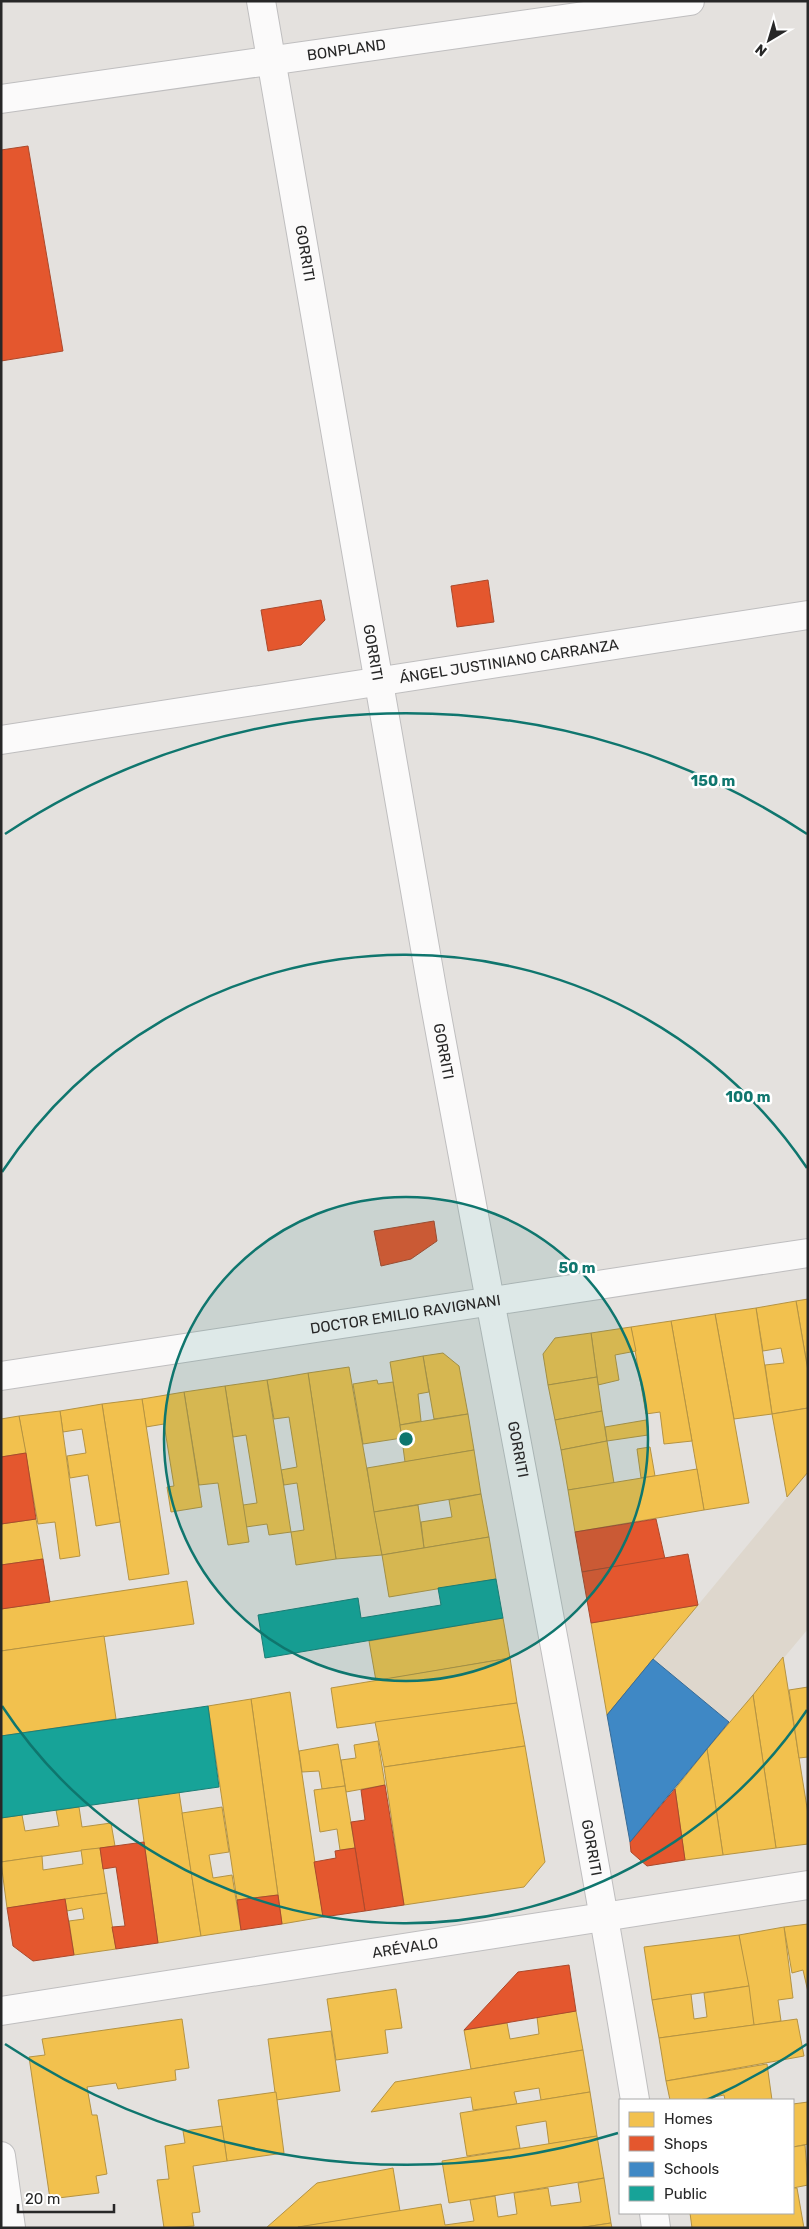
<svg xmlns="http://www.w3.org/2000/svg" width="809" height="2229" viewBox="0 0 809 2229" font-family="Rubik,sans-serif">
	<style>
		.education { fill: #ded7cd }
		.homes { fill: #f2c14e; stroke: #b59342 }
		.shops { fill: #e4572e; stroke: #ab492c }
		.schools { fill: #3f88c5; stroke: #386b96 }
		.public { fill: #17a398; stroke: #1c7e76 }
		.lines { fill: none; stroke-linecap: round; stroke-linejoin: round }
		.street-casing { stroke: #bfbebf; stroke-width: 30 }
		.street { stroke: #fbfafa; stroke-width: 28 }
		.ring { fill: none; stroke: #0f766e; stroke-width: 2.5 }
		.labels { text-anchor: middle; stroke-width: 5; stroke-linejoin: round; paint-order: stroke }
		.street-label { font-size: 15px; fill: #272727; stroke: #fff }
		.centre { fill: #0f766e; stroke: #fff; stroke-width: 2.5 }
		.ring-label { font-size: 15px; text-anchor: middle; font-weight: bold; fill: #0f766e; stroke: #fff; stroke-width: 5; stroke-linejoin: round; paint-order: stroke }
	</style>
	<rect width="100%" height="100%" fill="#e4e1de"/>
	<path class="education" d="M808 1472V1629L630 1842 607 1715Z"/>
	<g class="homes">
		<path d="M808 1299V1371L796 1301Z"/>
		<path d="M796 1301 808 1371V1408L772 1414 765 1365 784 1363 781 1348 763 1351 756 1308Z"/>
		<path d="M756 1308 772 1414 734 1419 715 1314Z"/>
		<path d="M715 1314 749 1503 704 1510 671 1321Z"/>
		<path d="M671 1321 692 1441 664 1444 660 1412 646 1414 631 1327Z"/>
		<path d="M631 1327 636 1351 615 1355 619 1380 598 1385 591 1333Z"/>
		<path d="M591 1333 597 1377 548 1385 543 1354 555 1338Z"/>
		<path d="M443 1353 459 1366 468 1414 434 1419 423 1356Z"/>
		<path d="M423 1356 429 1392 418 1394 421 1421 400 1425 390 1362Z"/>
		<path d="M349 1367 382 1555 336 1559 308 1373Z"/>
		<path d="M308 1373 336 1559 296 1565 291 1532 304 1530 297 1483 284 1485 281 1470 297 1467 289 1417 274 1419 267 1380Z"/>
		<path d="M597 1377 602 1411 555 1420 548 1385Z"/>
		<path d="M267 1380 291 1532 269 1535 267 1524 246 1527 243 1505 257 1503 246 1435 233 1437 225 1386Z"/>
		<path d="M377 1380 378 1384 393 1382 402 1438 363 1444 353 1384Z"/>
		<path d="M225 1386 249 1542 228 1545 218 1483 199 1485 184 1392Z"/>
		<path d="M184 1392 202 1507 171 1512 167 1487 174 1486 164 1424 146 1427 142 1399Z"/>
		<path d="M142 1399 169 1574 129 1580 102 1404Z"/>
		<path d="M102 1404 120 1522 96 1526 88 1475 70 1478 67 1456 86 1453 82 1429 63 1432 60 1411Z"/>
		<path d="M808 1408V1472L787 1497 772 1414Z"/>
		<path d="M60 1411 80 1556 60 1559 55 1522 38 1524 19 1416Z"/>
		<path d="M602 1411 607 1441 561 1450 555 1420Z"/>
		<path d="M468 1414 474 1450 405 1462 400 1425Z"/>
		<path d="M19 1416 26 1453 1 1457V1419Z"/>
		<path d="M646 1420 648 1435 607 1441 605 1427Z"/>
		<path d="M607 1441 614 1483 568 1490 561 1450Z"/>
		<path d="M650 1447 655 1476 641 1478 637 1449Z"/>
		<path d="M474 1450 481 1494 374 1512 367 1468Z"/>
		<path d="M697 1469 704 1510 575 1532 568 1490Z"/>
		<path d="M481 1494 489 1537 424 1548 421 1522 452 1517 449 1500Z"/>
		<path d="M418 1505 424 1548 382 1555 374 1512Z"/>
		<path d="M36 1519 43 1559 1 1565V1524Z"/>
		<path d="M489 1537 496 1579 389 1597 382 1555Z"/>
		<path d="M187 1581 194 1624 1 1651V1609Z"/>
		<path d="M698 1605 653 1659 607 1715 591 1623Z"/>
		<path d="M503 1618 510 1658 376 1681 369 1641Z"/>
		<path d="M104 1636 116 1719 1 1736V1651Z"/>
		<path d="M783 1657 808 1814V1844L776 1848 753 1695Z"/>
		<path d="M510 1658 517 1703 337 1728 331 1688Z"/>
		<path d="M808 1687V1757L799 1758 789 1690Z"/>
		<path d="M290 1692 323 1917 282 1924 251 1699Z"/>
		<path d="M753 1695 776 1848 723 1855 707 1749Z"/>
		<path d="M251 1699 278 1895 237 1900 208 1706Z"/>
		<path d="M517 1703 525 1746 384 1767 375 1722Z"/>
		<path d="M378 1741 385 1785 346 1792 341 1760 356 1758 354 1745Z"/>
		<path d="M338 1744 345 1786 322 1789 319 1771 302 1772 299 1751Z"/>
		<path d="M525 1746 545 1862 524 1887 404 1905 384 1767Z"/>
		<path d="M707 1749 723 1855 685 1860 675 1789Z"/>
		<path d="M345 1786 355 1848 340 1850 337 1829 320 1832 314 1790Z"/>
		<path d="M179 1792 201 1936 158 1943 138 1798Z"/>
		<path d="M79 1807 82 1827 111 1823 115 1846 1 1862V1818L22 1815 25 1831 59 1826 56 1810Z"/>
		<path d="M222 1807 229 1852 209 1855 213 1878 232 1875 241 1930 201 1936 182 1813Z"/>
		<path d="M100 1848 107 1893 7 1908 1 1862 42 1856 43 1870 83 1864 81 1850Z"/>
		<path d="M107 1893 116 1949 74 1955 69 1921 84 1919 82 1908 67 1911 65 1899Z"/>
		<path d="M808 1924V1992L803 1970 792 1973 784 1927Z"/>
		<path d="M784 1927 793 1998 778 2000 781 2021 754 2025 739 1935Z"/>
		<path d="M739 1935 749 1986 652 2000 644 1947Z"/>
		<path d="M749 1986 754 2025 659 2038 652 2000 691 1994 694 2019 707 2017 704 1993Z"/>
		<path d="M396 1989 402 2028 385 2030 388 2053 336 2060 327 1999Z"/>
		<path d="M576 2011 583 2050 471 2069 464 2030 507 2023 510 2039 539 2034 537 2017Z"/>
		<path d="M182 2019 189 2068 175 2070 176 2080 118 2089 116 2083 87 2087 92 2115H97L107 2174 96 2176 99 2193 50 2199 29 2057 45 2055 42 2039Z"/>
		<path d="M797 2019 804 2056 666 2081 659 2038Z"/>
		<path d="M331 2031 340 2091 276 2100 268 2039Z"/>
		<path d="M583 2050 590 2092 541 2100 539 2088 514 2092 517 2104 473 2110 471 2097 371 2112 395 2082Z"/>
		<path d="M767 2064 772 2100H725L724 2095 699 2100H670L666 2081Z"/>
		<path d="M276 2092 284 2153 227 2161 218 2100Z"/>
		<path d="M590 2092 597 2136 549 2144 546 2121 516 2126 520 2148 467 2156 460 2113Z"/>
		<path d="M808 2102V2144L793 2147V2104Z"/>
		<path d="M222 2126 227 2161 193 2166 200 2212 192 2213 194 2226 164 2228 157 2180 169 2179 165 2146 185 2143 183 2131Z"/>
		<path d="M597 2136 604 2178 449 2203 442 2161Z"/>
		<path d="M805 2145 808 2185 793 2188V2147Z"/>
		<path d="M393 2168 400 2211 294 2228H266L317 2183Z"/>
		<path d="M604 2178 611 2223 578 2228 298 2227 441 2204 445 2225 474 2221 470 2200 495 2196 498 2217 517 2214 514 2193 548 2188 551 2206 581 2202 578 2183Z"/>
		<path d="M793 2188H797L804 2228H692L690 2213H793Z"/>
		<path d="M611 2223 612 2228H578Z"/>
	</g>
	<g class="shops">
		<path d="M28 146 63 351 1 361V150Z"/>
		<path d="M488 580 494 622 457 627 451 586Z"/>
		<path d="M321 600 325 620 301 645 268 651 261 610Z"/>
		<path d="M434 1221 437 1241 411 1259 381 1266 374 1231Z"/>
		<path d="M26 1453 36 1519 1 1524V1457Z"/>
		<path d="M656 1519 665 1559 582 1572 575 1532Z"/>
		<path d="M688 1554 698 1605 591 1623 582 1572Z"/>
		<path d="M43 1559 50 1602 1 1609V1565Z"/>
		<path d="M385 1785 404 1905 365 1911 351 1822 365 1820 361 1790Z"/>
		<path d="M675 1789 685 1860 647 1866 631 1852 630 1842Z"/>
		<path d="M144 1842 158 1943 116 1949 112 1927 125 1926 116 1867 103 1869 100 1848Z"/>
		<path d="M355 1848 365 1911 323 1917 314 1862 336 1858 335 1851Z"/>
		<path d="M278 1895 282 1924 241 1930 237 1900Z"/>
		<path d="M65 1899 74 1955 33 1961 13 1946 7 1908Z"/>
		<path d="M569 1965 576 2011 464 2030 518 1972Z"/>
	</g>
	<path class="schools" d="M653 1659 729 1722 630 1842 607 1715Z"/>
	<g class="public">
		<path d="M496 1579 503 1618 265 1658 258 1615 358 1598 361 1618 441 1605 438 1588Z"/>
		<path d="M208 1706 219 1787 1 1818V1736Z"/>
	</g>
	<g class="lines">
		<g class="street-casing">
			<g id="street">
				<path id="s1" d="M261 1C320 332 373 663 433 994 500 1362 574 1730 635 2100"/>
				<path id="s2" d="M1 99 690 1"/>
				<path id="s3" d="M1 740 808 615"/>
				<path id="s4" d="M1 1376 808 1253"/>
				<path id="s5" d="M1 2011 808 1885"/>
				<path d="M1 2156 11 2228"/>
				<path d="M654 2213 656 2228"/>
			</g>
		</g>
		<use href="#street" class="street"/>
	</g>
	<circle cx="406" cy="1439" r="242" fill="#0f766e" fill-opacity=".12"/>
	<g class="ring">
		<circle cx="406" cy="1439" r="242"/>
		<path d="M807 1710A484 484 0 0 1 2 1706M2 1172A484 484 0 0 1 807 1168"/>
		<path d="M807 2044A726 726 0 0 1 707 2100M618 2133A726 726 0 0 1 5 2044M5 834A726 726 0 0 1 807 834"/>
	</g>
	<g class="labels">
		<g class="street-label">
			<text dy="5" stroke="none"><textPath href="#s2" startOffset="349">BONPLAND</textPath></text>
			<text dy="5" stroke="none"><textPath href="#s1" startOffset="256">GORRITI</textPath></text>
			<text dy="5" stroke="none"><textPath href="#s1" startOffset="661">GORRITI</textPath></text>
			<text dy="5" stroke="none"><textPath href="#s3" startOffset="514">ÁNGEL JUSTINIANO CARRANZA</textPath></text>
			<text dy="5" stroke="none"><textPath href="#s1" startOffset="1066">GORRITI</textPath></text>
			<text dy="5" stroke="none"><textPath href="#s4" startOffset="409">DOCTOR EMILIO RAVIGNANI</textPath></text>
			<text dy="5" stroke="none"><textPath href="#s1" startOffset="1471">GORRITI</textPath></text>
			<text dy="5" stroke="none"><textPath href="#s1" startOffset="1876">GORRITI</textPath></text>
			<text dy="5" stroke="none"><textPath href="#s5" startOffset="409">ARÉVALO</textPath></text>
		</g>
	</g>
	<circle cx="406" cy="1439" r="8" class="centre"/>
	<g class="ring-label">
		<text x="713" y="786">150 m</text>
		<text x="748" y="1102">100 m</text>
		<text x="577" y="1273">50 m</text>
	</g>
	<rect width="809" height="2229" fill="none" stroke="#272727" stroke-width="5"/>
	<rect x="619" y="2099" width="175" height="115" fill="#ffffff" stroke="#a9a9a9"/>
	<rect x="629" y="2112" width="25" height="15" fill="#f2c14e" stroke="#a9a9a9"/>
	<text x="664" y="2124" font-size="15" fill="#272727">Homes</text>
	<rect x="629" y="2136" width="25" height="15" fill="#e4572e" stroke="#a9a9a9"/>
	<text x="664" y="2149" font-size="15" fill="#272727">Shops</text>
	<rect x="629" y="2162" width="25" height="15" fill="#3f88c5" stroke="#a9a9a9"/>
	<text x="664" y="2174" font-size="15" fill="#272727">Schools</text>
	<rect x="629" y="2186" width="25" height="15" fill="#17a398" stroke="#a9a9a9"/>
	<text x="664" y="2199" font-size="15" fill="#272727">Public</text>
	<g transform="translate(769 40) rotate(218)" stroke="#ffffff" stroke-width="4" paint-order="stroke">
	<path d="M0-4L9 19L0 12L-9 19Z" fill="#272727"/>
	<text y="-8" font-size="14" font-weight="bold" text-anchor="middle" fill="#272727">N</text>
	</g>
	<path d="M18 2204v8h96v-8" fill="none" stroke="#272727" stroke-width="2.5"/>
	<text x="25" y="2204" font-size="15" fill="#272727" stroke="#ffffff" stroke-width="4" paint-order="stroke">20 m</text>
</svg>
